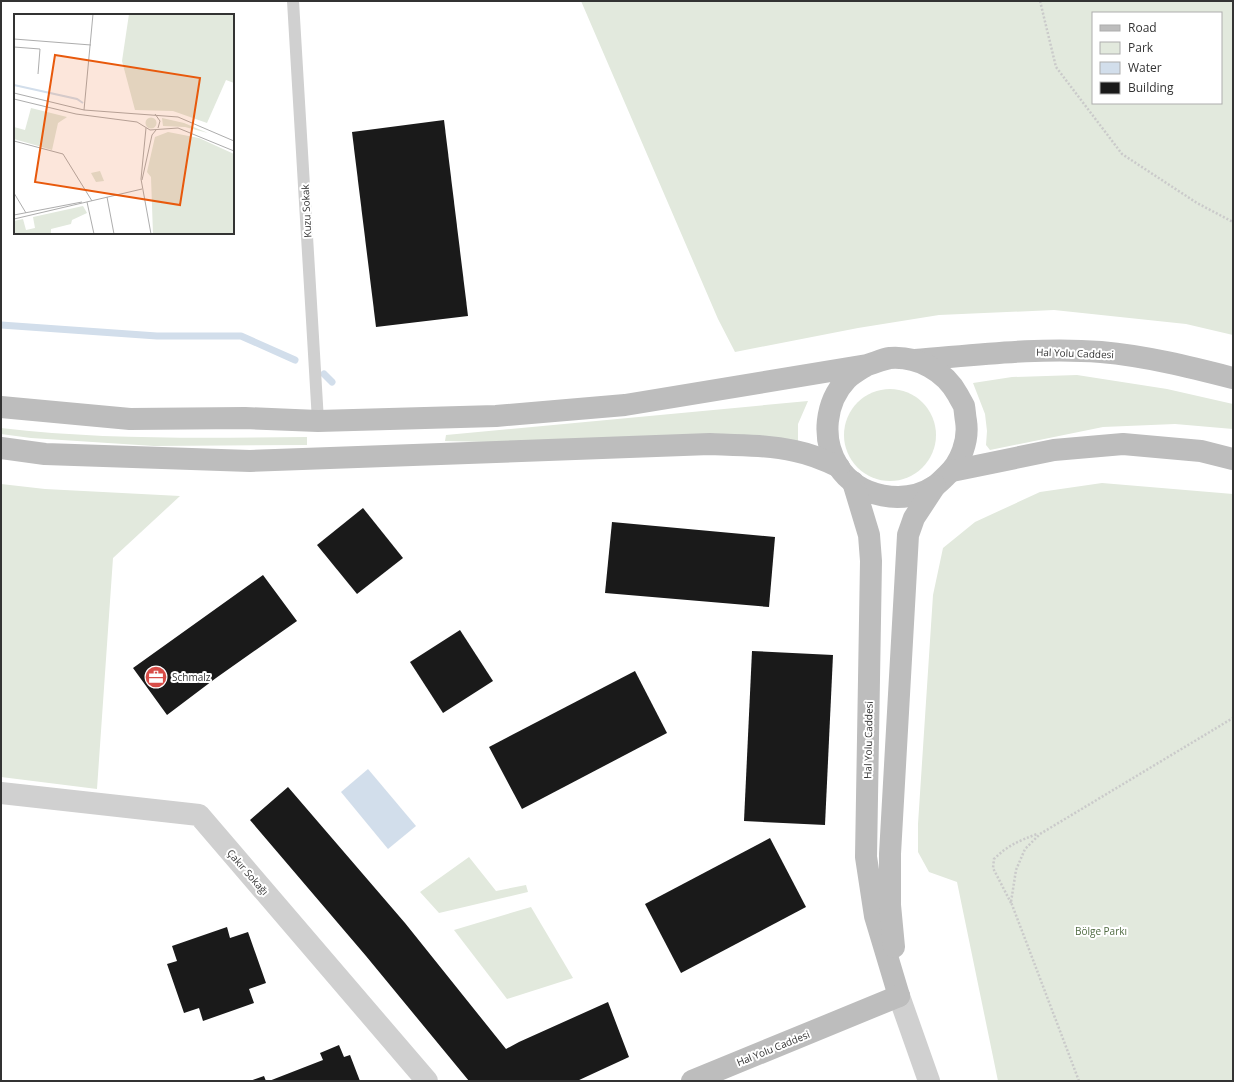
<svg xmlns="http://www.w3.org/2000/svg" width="1234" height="1082" viewBox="0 0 1234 1082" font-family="'Open Sans',sans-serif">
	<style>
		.green { fill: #e2e9dd; fill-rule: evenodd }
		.water { fill: #d2deeb }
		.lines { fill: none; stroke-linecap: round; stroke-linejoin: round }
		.stream { stroke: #d2deeb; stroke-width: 7 }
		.building { fill: #1a1a1a }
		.path { stroke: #cacaca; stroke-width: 2.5; stroke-dasharray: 2 2; stroke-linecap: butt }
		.lane { stroke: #d0d0d0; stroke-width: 12 }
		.street { stroke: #d0d0d0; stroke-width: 22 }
		.secondary { stroke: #bdbdbd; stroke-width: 22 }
		.labels { text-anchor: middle; stroke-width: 4; stroke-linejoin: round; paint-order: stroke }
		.street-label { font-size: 10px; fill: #333; stroke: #fff }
		.poi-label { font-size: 10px; fill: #333; stroke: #fff; text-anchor: start }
		.park-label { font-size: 10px; fill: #516c43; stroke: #fff }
		.inset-river { fill: none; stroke: #d2deeb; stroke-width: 2 }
		.inset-road { fill: none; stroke: #adadad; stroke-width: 1 }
		.view { fill: #e8590c; fill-opacity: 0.15; stroke: #e8590c; stroke-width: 2 }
		.inset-edge { fill: none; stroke: #333; stroke-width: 2 }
	</style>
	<rect width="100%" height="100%" fill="#fff"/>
	<g class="green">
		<path d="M581 1H1233V335L1186 324 1054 310 939 315 858 328 735 352 718 319ZM1093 13H1221V103H1093Z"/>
		<path d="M1077 375 1167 389 1233 404V429L1175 424 1103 427 990 450 986 445 987 431 985 414 973 383 1012 377Z"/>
		<circle cx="890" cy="435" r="46"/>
		<path d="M808 401 798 424V449L445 441 446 435Z"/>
		<path d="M1 428C103 440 205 438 307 437V445L154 446 31 438 1 434Z"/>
		<path d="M1102 483 1233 494V1081H998L957 882 929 872 918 852V824L933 595 943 548 975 522 1040 492Z"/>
		<path d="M1 484 45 489 180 496 113 558 97 789 1 777Z"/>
		<path d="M469 857 496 891 526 885 528 892 439 913 420 892Z"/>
		<path d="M531 907 573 978 507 999 454 930Z"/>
	</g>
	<path class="water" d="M368 769 416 826 388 849 341 792Z"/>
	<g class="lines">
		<g class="stream">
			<path d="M1 325 157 336H241L295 360"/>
			<path d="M324 374 332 382"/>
		</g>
	</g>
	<g class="building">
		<path d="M444 120 468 316 376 327 352 132Z"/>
		<path d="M363 508 403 558 357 594 317 545Z"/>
		<path d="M612 522 775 537 769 607 605 593Z"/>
		<path d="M263 575 297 621 216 678 167 715 133 668Z"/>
		<path d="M460 630 493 681 443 713 410 662Z"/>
		<path d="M752 651 833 655 825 825 744 821Z"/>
		<path d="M635 671 667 733 522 809 489 747Z"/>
		<path d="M288 787 405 923 506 1049 519 1042 608 1002 629 1057 577 1081H469L366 956 250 820Z"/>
		<path d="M770 838 806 907 681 973 645 904Z"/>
		<path d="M227 927 230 938 248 932 266 983 249 989 254 1003 203 1021 199 1008 184 1013 167 964 177 961 172 946Z"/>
		<path d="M339 1045 344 1057 350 1055 360 1081H269L323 1060 320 1053Z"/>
		<path d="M264 1076 266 1081H250Z"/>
	</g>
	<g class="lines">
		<g class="path">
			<path d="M1040 1 1056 67 1122 154 1197 203 1233 222"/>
			<path d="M1011 903 993 868 994 859C1008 845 1019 841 1037 834"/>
			<path d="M1079 1081 1011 902 1016 870 1025 849 1040 834 1233 718"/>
		</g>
		<path class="lane" d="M293 1 318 421"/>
		<g class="street">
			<path d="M1 793 199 815 427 1081"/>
			<path d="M899 996 929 1081"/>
		</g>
		<g class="secondary">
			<path d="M915 360C977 355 1040 347 1101 352 1146 356 1190 367 1233 378"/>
			<path d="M1 407 130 419 245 418 318 421 496 416 625 405 867 365C874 363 883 359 890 358 918 356 945 371 958 395 960 399 962 402 964 406 965 411 965 416 966 421 969 440 961 463 946 476 943 479 939 483 935 486 905 506 858 498 838 466 821 439 825 402 847 379 852 374 861 369 867 365"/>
			<path d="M1 448 45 454 250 461 710 444C738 445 767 445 795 451 810 454 825 460 839 467"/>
			<path d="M952 471 1054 450 1123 444 1201 451 1233 459"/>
			<path d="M853 482 869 535 871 561 866 857 875 916 899 996"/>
			<path d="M894 947 890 905V854L908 535 914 518 935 486"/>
			<path d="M692 1081 899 996"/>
		</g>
	</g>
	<defs>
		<g id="office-disc" transform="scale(1.15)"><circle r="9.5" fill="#d74d48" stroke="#fff"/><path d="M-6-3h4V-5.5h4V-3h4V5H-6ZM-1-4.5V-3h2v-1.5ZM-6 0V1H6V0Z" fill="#fff"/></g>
	</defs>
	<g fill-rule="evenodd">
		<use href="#office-disc" x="156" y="677"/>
	</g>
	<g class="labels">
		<g class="street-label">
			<text transform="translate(306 211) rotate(-93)" y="4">Kuzu Sokak</text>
			<text transform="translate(1075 353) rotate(2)" y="4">Hal Yolu Caddesi</text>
			<text transform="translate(868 740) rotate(-89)" y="4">Hal Yolu Caddesi</text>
			<text transform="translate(248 872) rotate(49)" y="4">Çakır Sokağı</text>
			<text transform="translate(773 1048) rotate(-22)" y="4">Hal Yolu Caddesi</text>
		</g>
		<g class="poi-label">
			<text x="172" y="681">Schmalz</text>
		</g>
		<g class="park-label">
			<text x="1101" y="935">Bölge Parkı</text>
		</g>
	</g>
	<g transform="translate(14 14)">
		<rect width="220" height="220" fill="#fff"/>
		<path d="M115 0H220V69L212 66 193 109 159 97 121 96 108 47ZM17 94 53 103 44 109 38 136 0 125V113L11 116ZM131.5 109a5.5 5.5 0 1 1 11 0a5.5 5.5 0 1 1-11 0ZM148 104 170 109 194 119 171 113 149 112ZM154 118 185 124 220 140V220H139L137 163 133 158 141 123ZM86 157 90 167 82 168 77 159ZM69 192 73 199 58 206 57 210 37 215V220L0 219V207L9 205 12 216 21 214 19 203Z" fill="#e2e9dd"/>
		<path class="inset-river" d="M0 71 63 85 69 89"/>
		<path class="inset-road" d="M0 25 77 31M0 33 26 35 24 60M0 79 70 96 164 103 220 127M0 85 62 100 123 108 136 116 164 114 220 137M70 96 79 0M141 100 146 107 144 114M132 114 127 165 137 220M0 127 49 140 78 187M128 166 138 121 142 116M0 179 12 199M93 183 100 220M73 188 80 220M0 201 68 188M0 205 128 175"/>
		<path class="view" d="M41 41 186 64 166 191 21 168Z"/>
		<rect width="220" height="220" class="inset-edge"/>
	</g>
	<rect width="1234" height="1082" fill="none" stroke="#333333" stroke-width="4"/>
	<rect x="1092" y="12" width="130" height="92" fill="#ffffff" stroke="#adadad"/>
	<rect x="1100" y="25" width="20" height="6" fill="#bdbdbd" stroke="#adadad"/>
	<text x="1128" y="32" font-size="12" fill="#333333">Road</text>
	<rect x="1100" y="42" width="20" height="12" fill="#e2e9dd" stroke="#adadad"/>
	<text x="1128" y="52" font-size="12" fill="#333333">Park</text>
	<rect x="1100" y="62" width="20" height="12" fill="#d2deeb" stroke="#adadad"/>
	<text x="1128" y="72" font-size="12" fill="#333333">Water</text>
	<rect x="1100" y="82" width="20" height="12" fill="#1a1a1a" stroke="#adadad"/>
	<text x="1128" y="92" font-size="12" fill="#333333">Building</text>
</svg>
